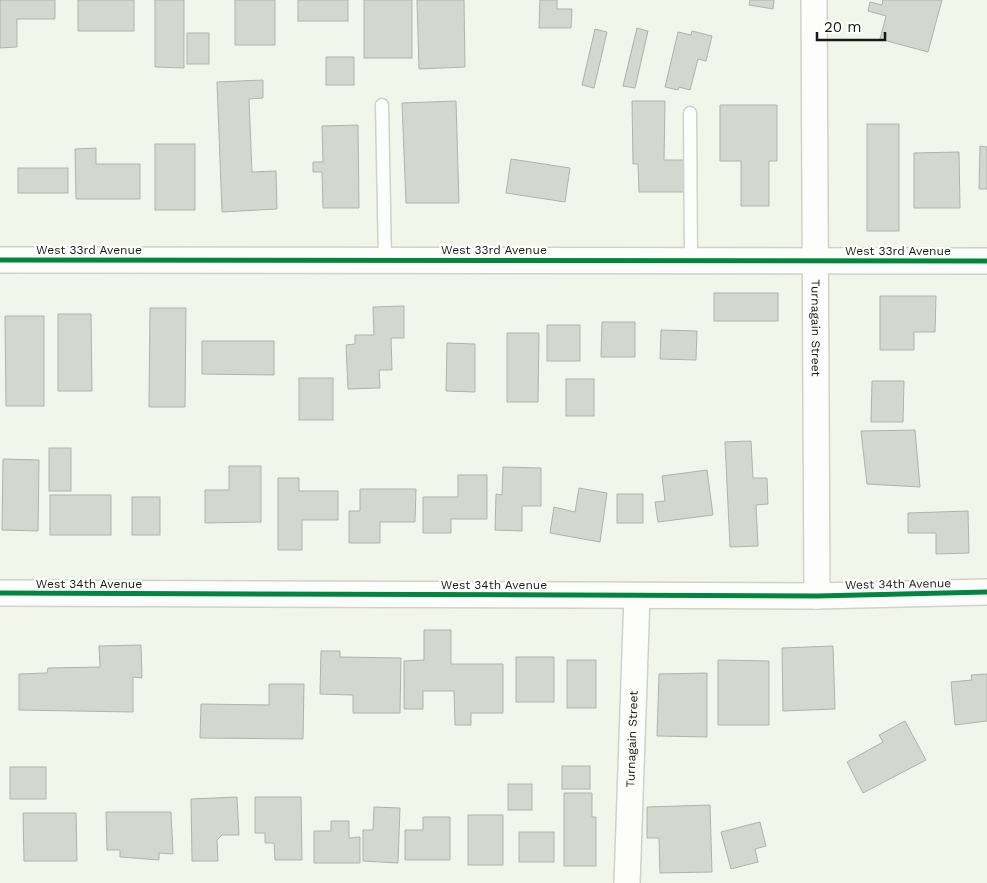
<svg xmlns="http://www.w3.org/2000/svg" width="987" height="883" viewBox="0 0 987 883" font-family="'Work Sans',sans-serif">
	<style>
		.building { fill: #d4d7ce; stroke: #b1b3ab }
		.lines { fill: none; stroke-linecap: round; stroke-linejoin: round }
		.service-casing { stroke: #cfd2c9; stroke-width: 15 }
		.minor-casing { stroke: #cfd2c9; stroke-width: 28 }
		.service { stroke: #fdfefc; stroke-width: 12 }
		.minor { stroke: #fdfefc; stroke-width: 25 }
		.cycleway-casing { stroke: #fff; stroke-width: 8 }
		.cycleway { stroke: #00873e; stroke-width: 5 }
		.labels { text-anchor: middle; stroke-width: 4.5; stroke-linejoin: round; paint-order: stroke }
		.street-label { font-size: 12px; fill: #171912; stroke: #fff }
	</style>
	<rect width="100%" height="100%" fill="#f2f6ea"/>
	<g class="building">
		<path d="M0 0H55V19H17V47L0 48Z"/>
		<rect x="78" y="0" width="56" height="31"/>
		<path d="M155 0H184V68L155 67Z"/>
		<rect x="235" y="0" width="40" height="45"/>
		<rect x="298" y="0" width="50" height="21"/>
		<rect x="364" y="0" width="48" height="58"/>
		<path d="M417 0H464L465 67 419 69Z"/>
		<path d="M540 0H557V9H572L571 28H539Z"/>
		<path d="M750 0H774L773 9 749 5Z"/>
		<path d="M883 0H942L928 52 880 39 886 16 868 11 870 2 882 5Z"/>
		<path d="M637 28 648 31 635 88 623 86Z"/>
		<path d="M595 29 607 32 594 88 582 85Z"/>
		<path d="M692 31 712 36 706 61 698 59 690 90 679 87 678 90 665 87 678 32 691 35Z"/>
		<rect x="187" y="33" width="22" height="31"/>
		<rect x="326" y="57" width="28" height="28"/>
		<path d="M263 80V98L249 99 252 172 276 171 277 209 222 212 217 82Z"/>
		<path d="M456 101 459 203H406L402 103Z"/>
		<path d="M632 101H665L664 160H685V192H639L638 164H633Z"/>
		<path d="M720 105H777V161H769V206H741V161H720Z"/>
		<rect x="867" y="124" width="32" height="107"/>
		<path d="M358 125 359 208H323L322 172H313V162H323L322 126Z"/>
		<rect x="155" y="144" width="40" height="66"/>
		<path d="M980 146 987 147V189H979Z"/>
		<path d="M96 148V164H140V199H76L75 149Z"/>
		<path d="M959 152 960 208H914V153Z"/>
		<path d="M511 159 570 168 565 202 506 193Z"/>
		<rect x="18" y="168" width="50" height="25"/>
		<rect x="714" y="293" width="64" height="28"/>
		<path d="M880 296H936L935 332H914V350H880Z"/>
		<path d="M404 306V338H391L392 370H379L380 388 348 389 346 345 355 344V335H374L373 307Z"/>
		<path d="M150 308H186L185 407H149Z"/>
		<path d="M58 314H91L92 391H58Z"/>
		<path d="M5 316H44V406H6Z"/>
		<path d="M602 322H635V357H601Z"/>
		<rect x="547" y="325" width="33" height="36"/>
		<path d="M661 330 697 331 696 360 660 359Z"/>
		<path d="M507 333H539L538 402H507Z"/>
		<path d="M202 341H274V375L202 374Z"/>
		<path d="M447 343 475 344V392L446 391Z"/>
		<rect x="299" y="378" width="34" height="42"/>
		<rect x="566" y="379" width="28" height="37"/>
		<path d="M872 381H904L903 422H871Z"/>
		<path d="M915 430 920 487 867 484 861 431Z"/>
		<path d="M751 441 753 478H767L768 504 756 505 758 546 730 547 725 442Z"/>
		<rect x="49" y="448" width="22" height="43"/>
		<path d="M3 459 39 460 38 531 2 530Z"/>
		<path d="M229 466H261V522L205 523V490H229Z"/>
		<path d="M503 467 541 468V506H522V531L495 530 496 494 502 495Z"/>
		<path d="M707 470 713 515 658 522 655 502 665 501 662 476Z"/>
		<path d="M458 475H487V519H451V533H423V497H458Z"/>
		<path d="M278 478H299V491H338V520H302V550H278Z"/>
		<path d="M579 488 607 493 600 542 550 533 554 507 575 512Z"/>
		<path d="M360 489H416L415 522H380V543H349V511H360Z"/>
		<rect x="617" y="494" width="26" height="29"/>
		<rect x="50" y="495" width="61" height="40"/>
		<rect x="132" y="497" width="28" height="38"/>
		<path d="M968 511 969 553 936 554V533H908V513Z"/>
		<path d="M424 630H451V664H503V713H471V725H455L454 691H423V709H404V661L424 660Z"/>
		<path d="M141 645 142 678 133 677V712L19 710V674L47 673 48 668 100 667 99 646Z"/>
		<path d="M833 646 835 709 783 711 782 648Z"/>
		<path d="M321 651H340V657L401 658 400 713H353V695L320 694Z"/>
		<rect x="516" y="657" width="38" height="45"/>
		<rect x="567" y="660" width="29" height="48"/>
		<path d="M718 660 769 661V725H718Z"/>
		<path d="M707 673V737L657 736 659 674Z"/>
		<path d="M987 674V721L955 725 951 682 972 680 971 675Z"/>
		<path d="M269 684H304L303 739 200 738 201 704 269 705Z"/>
		<path d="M905 721 926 760 863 793 847 762 883 742 879 735Z"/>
		<rect x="562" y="766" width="28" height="23"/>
		<rect x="10" y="767" width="36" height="32"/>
		<rect x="508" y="784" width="24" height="26"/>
		<path d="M564 793H592V817H596V866H564Z"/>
		<path d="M237 797 239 835H222L217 840 218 861H192L191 799Z"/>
		<path d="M255 797H301L302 860H275L274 843H265V833H255Z"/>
		<path d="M710 805 712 872 660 873 659 838H647V807Z"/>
		<path d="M374 807 400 808 398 863 363 861V830H373Z"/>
		<path d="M106 812H171L173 854 159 853V860L120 857V850H107Z"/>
		<path d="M23 813H76L77 861H24Z"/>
		<rect x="468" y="815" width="35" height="50"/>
		<path d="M423 817H450V860H405V830H423Z"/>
		<path d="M331 821H349V838L360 837V863H314V831H331Z"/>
		<path d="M760 822 766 846 755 849 758 862 731 869 721 832Z"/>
		<rect x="519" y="832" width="35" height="30"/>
	</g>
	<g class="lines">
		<g class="service-casing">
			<g id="service">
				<path d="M382 105 385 260"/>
				<path d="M690 113 691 261"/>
			</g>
		</g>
		<g class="minor-casing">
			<g id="minor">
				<path id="s1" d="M814 0 817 596"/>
				<path d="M0 260 987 261"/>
				<path d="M0 593 817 596 987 592"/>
				<path id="s2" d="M627 883 637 596"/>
			</g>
		</g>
		<use href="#service" class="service"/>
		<use href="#minor" class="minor"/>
		<g class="cycleway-casing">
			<g id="cycleway">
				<path d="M0 260 987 261"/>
				<path d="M0 593 817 596 987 592"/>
			</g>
		</g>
		<use href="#cycleway" class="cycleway"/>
	</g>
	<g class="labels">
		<g class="street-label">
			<text x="89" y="254">West 33rd Avenue</text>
			<text x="494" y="254">West 33rd Avenue</text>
			<text x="898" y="255">West 33rd Avenue</text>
			<text dy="4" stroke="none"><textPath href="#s1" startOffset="328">Turnagain Street</textPath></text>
			<text x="89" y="588">West 34th Avenue</text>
			<text transform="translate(898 584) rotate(-1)" y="4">West 34th Avenue</text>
			<text x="494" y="589">West 34th Avenue</text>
			<text dy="4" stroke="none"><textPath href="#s2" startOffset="144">Turnagain Street</textPath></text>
		</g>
	</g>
	<path d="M817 32v8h68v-8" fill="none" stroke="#171912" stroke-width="2.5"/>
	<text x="824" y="32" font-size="15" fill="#171912" stroke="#ffffff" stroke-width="4" paint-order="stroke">20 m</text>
</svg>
